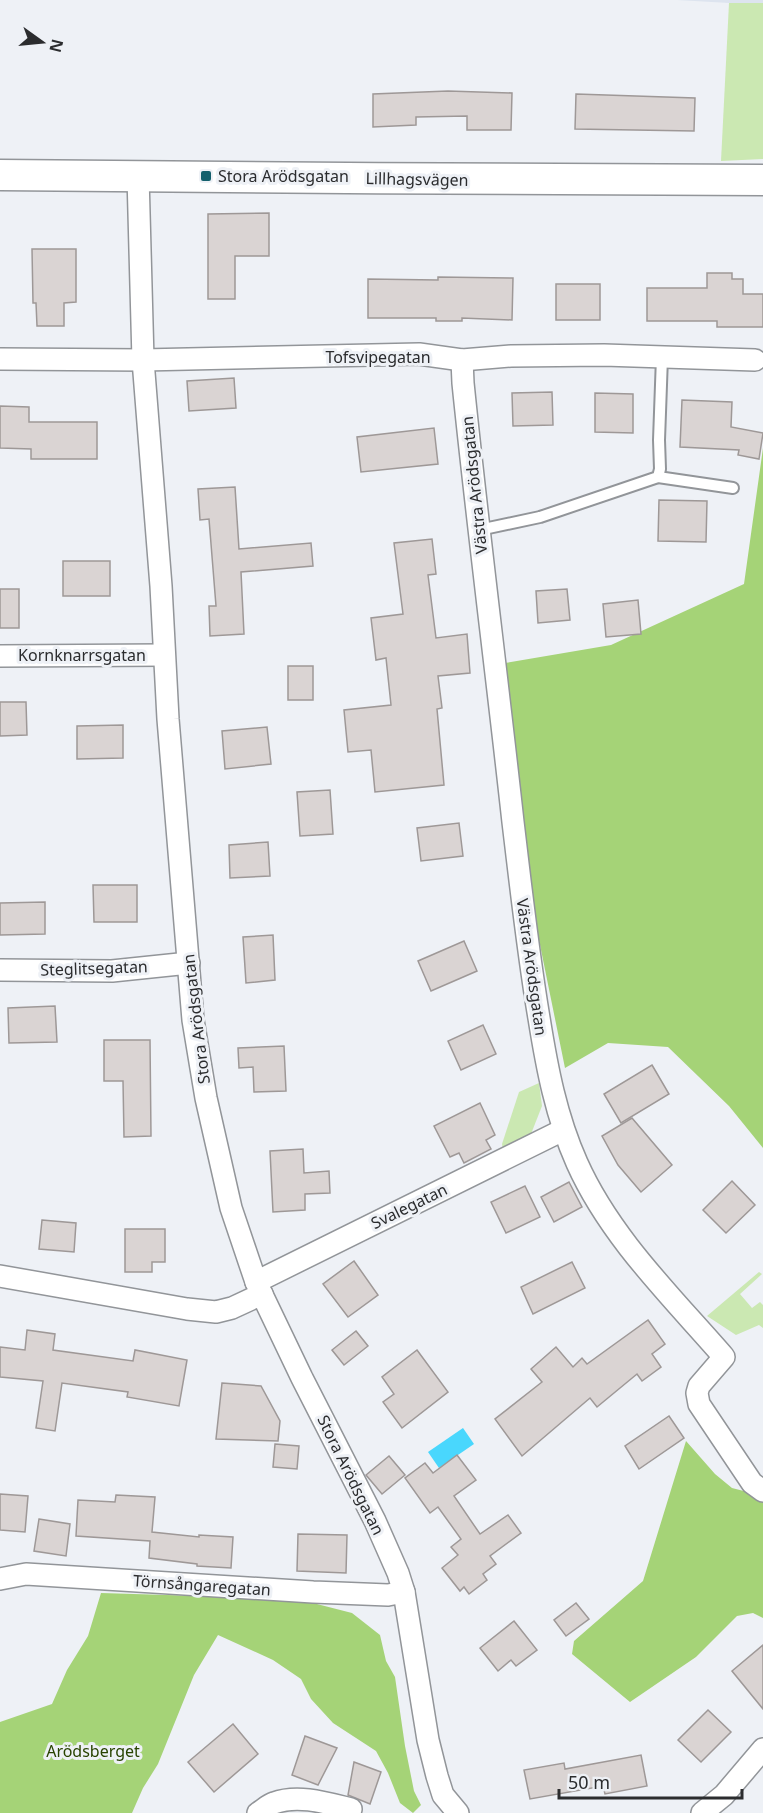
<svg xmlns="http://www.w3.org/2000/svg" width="763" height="1813" viewBox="0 0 763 1813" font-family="'Noto Sans',sans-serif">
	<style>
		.built { fill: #dde4ef }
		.green { fill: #cbe8b2 }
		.forest { fill: #a5d377 }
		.water { fill: #49d7fd }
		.building { fill: #dad4d3; stroke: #9e9897; stroke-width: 1.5 }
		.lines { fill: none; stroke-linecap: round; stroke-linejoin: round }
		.lane-casing { stroke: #929599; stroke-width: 14 }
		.street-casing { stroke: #929599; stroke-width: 24 }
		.secondary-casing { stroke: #929599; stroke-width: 33 }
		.lane { stroke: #fff; stroke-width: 10 }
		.street { stroke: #fff; stroke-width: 21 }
		.secondary { stroke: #fff; stroke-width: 30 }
		.poi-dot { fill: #14606c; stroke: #eef1f6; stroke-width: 2 }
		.labels { text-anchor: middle; stroke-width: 6; stroke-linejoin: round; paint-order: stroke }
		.poi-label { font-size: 16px; fill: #2b2c2e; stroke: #eef1f6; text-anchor: start }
		.street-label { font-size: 16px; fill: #2b2c2e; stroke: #eef1f6 }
		.park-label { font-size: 16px; fill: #284300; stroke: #eef1f6 }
	</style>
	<rect width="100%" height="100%" fill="#eef1f6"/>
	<path class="built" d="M677 0H763V3H729Z"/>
	<g class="green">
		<path d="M729 3H763V159L721 161Z"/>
		<path d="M539 1083 542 1106 531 1134 503 1149 502 1144 519 1092Z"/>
		<path d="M759 1272 762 1274 740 1294 752 1308 760 1302 763 1305V1328L759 1325 736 1335 707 1316Z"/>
	</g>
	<g class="forest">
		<path d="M763 448V1148L729 1106 668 1047 608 1043 565 1068 524 866 512 767 511 707 505 663 611 645 744 584Z"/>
		<path d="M686 1441 715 1474 732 1488 763 1496V1618L753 1613 737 1616 696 1657 630 1702 572 1654 574 1641 643 1581Z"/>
		<path d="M101 1593 267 1598 309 1602 352 1613 380 1635 386 1661 395 1677 405 1746 414 1791 421 1805 413 1813 400 1803 388 1773 376 1751 333 1723 311 1699 301 1679 273 1660 218 1635 194 1675 158 1764 143 1788 132 1813H0V1722L52 1704 67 1670 88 1636Z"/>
	</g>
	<path class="water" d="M463 1428 474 1444 439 1468 428 1452Z"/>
	<g class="building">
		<path d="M448 91 512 93 511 130H467V116L416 117V125L373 127V94Z"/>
		<path d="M576 94 695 98 694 131 575 129Z"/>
		<path d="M269 213V256H235V299H208V214Z"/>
		<path d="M32 249H76V302L64 303V326H37L36 303H33Z"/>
		<path d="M707 273H732V279H743V294H763V327H717V321H647V288H707Z"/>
		<path d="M438 277 513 278 512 320 462 318V321H436V318H368V279L438 280Z"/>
		<rect x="556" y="284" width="44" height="36"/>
		<path d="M234 378 236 408 189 411 187 381Z"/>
		<path d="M552 392 553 425 513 426 512 393Z"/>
		<path d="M595 393 633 394V433L595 432Z"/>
		<path d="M682 400 732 402 731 427 763 433 759 459 738 455 739 450 680 447Z"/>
		<path d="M0 406 29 407V422H97V459H31V449L0 448Z"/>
		<path d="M434 428 438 464 361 472 357 437Z"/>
		<path d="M235 487 239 549 311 543 313 566 241 572 244 634 210 636 209 606H216L209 519 200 520 198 489Z"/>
		<path d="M659 500 707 501 706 542 658 541Z"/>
		<path d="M432 539 436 574 428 575 436 638 467 634 470 673 438 676 442 708 437 709 444 785 375 792 371 750 348 752 344 710 391 705 386 658 376 660 371 618 403 614 394 543Z"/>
		<rect x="63" y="561" width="47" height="35"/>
		<rect x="0" y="589" width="19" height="39"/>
		<path d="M567 589 570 620 538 623 536 591Z"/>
		<path d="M638 600 641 634 606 637 603 604Z"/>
		<rect x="288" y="666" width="25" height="34"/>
		<path d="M0 702H26L27 735 0 736Z"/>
		<path d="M123 725V758L77 759V726Z"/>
		<path d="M267 727 271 764 225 769 222 731Z"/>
		<path d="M330 790 333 834 300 836 297 792Z"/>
		<path d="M459 823 463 856 421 861 417 828Z"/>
		<path d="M268 842 270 876 230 878 229 845Z"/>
		<path d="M93 885H137V922H94Z"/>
		<path d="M45 902V934L0 935V903Z"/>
		<path d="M273 935 275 980 246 983 243 937Z"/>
		<path d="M464 941 477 971 431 991 418 961Z"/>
		<path d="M55 1006 57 1042 9 1043 8 1008Z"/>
		<path d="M483 1025 496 1054 461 1070 448 1041Z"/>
		<path d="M104 1040H150L151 1136 124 1137 123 1081H104Z"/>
		<path d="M284 1046 286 1091 254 1092 253 1067 239 1068 238 1048Z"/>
		<path d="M652 1065 669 1094 621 1123 604 1094Z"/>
		<path d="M480 1103 495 1135 486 1140 491 1149 464 1163 459 1153 450 1157 434 1126Z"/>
		<path d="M632 1118 672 1165 641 1192 618 1165 602 1136Z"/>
		<path d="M303 1149 304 1173 329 1171 330 1193 305 1194V1210L273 1212 270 1151Z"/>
		<path d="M732 1181 755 1205 726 1233 703 1210Z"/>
		<path d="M569 1182 582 1207 554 1222 541 1197Z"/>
		<path d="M525 1186 540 1217 506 1233 491 1202Z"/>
		<path d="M42 1220 76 1223 74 1252 39 1249Z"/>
		<path d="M125 1229H165V1262H152V1272H125Z"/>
		<path d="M354 1261 378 1295 348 1317 323 1284Z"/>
		<path d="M572 1262 585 1288 533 1314 521 1287Z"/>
		<path d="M648 1320 665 1344 652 1354 661 1367 642 1381 637 1374 597 1407 590 1398 522 1456 495 1419 542 1382 531 1369 556 1347 573 1367 582 1358 587 1364Z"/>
		<path d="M27 1330 55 1334 53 1350 133 1361 135 1350 187 1360 179 1406 127 1397 128 1392 62 1383 55 1431 36 1428 43 1381 0 1377V1347L25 1350Z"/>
		<path d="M356 1331 368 1346 344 1365 332 1350Z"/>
		<path d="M417 1350 448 1392 402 1428 383 1402 394 1394 382 1377Z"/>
		<path d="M222 1383 261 1386 280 1421 278 1441 216 1439Z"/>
		<path d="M669 1416 684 1438 639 1469 625 1446Z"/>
		<path d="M275 1444 299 1446 297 1469 273 1467Z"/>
		<path d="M457 1455 476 1480 454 1496 480 1534 508 1515 521 1533 490 1556 496 1564 483 1574 487 1580 469 1594 464 1587 460 1591 442 1568 458 1555 451 1547 461 1539 438 1507 430 1513 405 1478 425 1463 433 1473Z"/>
		<path d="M389 1456 405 1475 382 1494 366 1475Z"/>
		<path d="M0 1494 28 1496 25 1532 0 1530Z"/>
		<path d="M116 1495 155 1497 152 1532 199 1537V1535L233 1537 231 1568 197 1566V1564L149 1558 150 1541 76 1536 78 1500 115 1502Z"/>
		<path d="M39 1519 70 1524 66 1556 34 1551Z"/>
		<path d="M298 1534 347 1535 346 1573 297 1571Z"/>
		<path d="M576 1603 589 1619 566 1636 554 1620Z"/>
		<path d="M514 1621 537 1650 516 1666 511 1660 498 1671 480 1648Z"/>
		<path d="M763 1645V1709L732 1671Z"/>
		<path d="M708 1710 731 1732 701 1762 678 1740Z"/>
		<path d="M233 1724 258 1754 214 1792 188 1762Z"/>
		<path d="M305 1736 337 1748 318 1785 292 1775Z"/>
		<path d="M641 1755 647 1786 605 1794 603 1786 530 1799 524 1770 564 1763 565 1769Z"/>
		<path d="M354 1762 381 1772 370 1804 348 1795Z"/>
	</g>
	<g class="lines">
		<g class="lane-casing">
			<g id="lane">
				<path d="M658 477 733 488"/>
				<path d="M479 530 540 517 658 477 660 469 659 440 662 357"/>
			</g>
		</g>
		<g class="street-casing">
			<g id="street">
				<path d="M138 176 143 360 161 586 168 719 193 1020 206 1098 231 1208 256 1282 302 1378 375 1521 398 1573 404 1592 428 1740 437 1776 443 1795 458 1813"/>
				<path d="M0 359 143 360 419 354 462 360 511 356 604 355 755 360"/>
				<path d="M462 360 463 383C478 530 497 676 513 822 521 888 528 953 539 1018 547 1068 556 1116 577 1163 610 1237 671 1296 724 1357L699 1386 697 1393 699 1404 752 1483 763 1491"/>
				<path d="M0 656 164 655"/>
				<path d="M0 970 112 971 189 963"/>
				<path d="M0 1276 187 1309 216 1312 232 1308 262 1294"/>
				<path d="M256 1282 563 1130"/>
				<path d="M0 1579 26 1574 313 1592 388 1595 404 1592"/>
				<path d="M258 1813C263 1810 268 1805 274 1803 298 1794 327 1803 351 1809"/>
				<path d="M702 1813 724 1795 763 1749"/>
			</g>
		</g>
		<g class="secondary-casing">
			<path id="secondary" d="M0 175C254 177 509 180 763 180"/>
		</g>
		<use href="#lane" class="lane"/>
		<use href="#street" class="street"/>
		<use href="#secondary" class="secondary"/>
	</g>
	<rect class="poi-dot" x="200" y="170" width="12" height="12" rx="3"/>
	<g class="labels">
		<g class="poi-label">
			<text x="218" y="182">Stora Arödsgatan</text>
		</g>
		<g class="street-label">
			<text transform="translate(417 179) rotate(1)" y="6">Lillhagsvägen</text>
			<text x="378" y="363">Tofsvipegatan</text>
			<text transform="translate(474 485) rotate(-96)" y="6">Västra Arödsgatan</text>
			<text x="82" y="661">Kornknarrsgatan</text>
			<text transform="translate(532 967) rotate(82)" y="6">Västra Arödsgatan</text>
			<text transform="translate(94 968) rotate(-2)" y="6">Steglitsegatan</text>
			<text transform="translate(196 1019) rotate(-97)" y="6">Stora Arödsgatan</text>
			<text transform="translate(409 1206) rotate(-26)" y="6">Svalegatan</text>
			<text transform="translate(351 1475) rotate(64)" y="6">Stora Arödsgatan</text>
			<text transform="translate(202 1585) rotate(4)" y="6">Törnsångaregatan</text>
		</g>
		<g class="park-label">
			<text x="93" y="1757">Arödsberget</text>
		</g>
	</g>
	<g transform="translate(42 42) rotate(105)" stroke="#eef1f6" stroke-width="4.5" paint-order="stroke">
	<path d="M0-4.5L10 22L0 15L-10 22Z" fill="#2b2c2e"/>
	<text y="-9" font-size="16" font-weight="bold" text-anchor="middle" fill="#2b2c2e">N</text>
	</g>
	<path d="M559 1789v9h183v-9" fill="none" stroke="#2b2c2e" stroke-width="3"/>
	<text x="568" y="1789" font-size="18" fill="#2b2c2e" stroke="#eef1f6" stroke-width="4.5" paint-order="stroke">50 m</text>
</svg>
